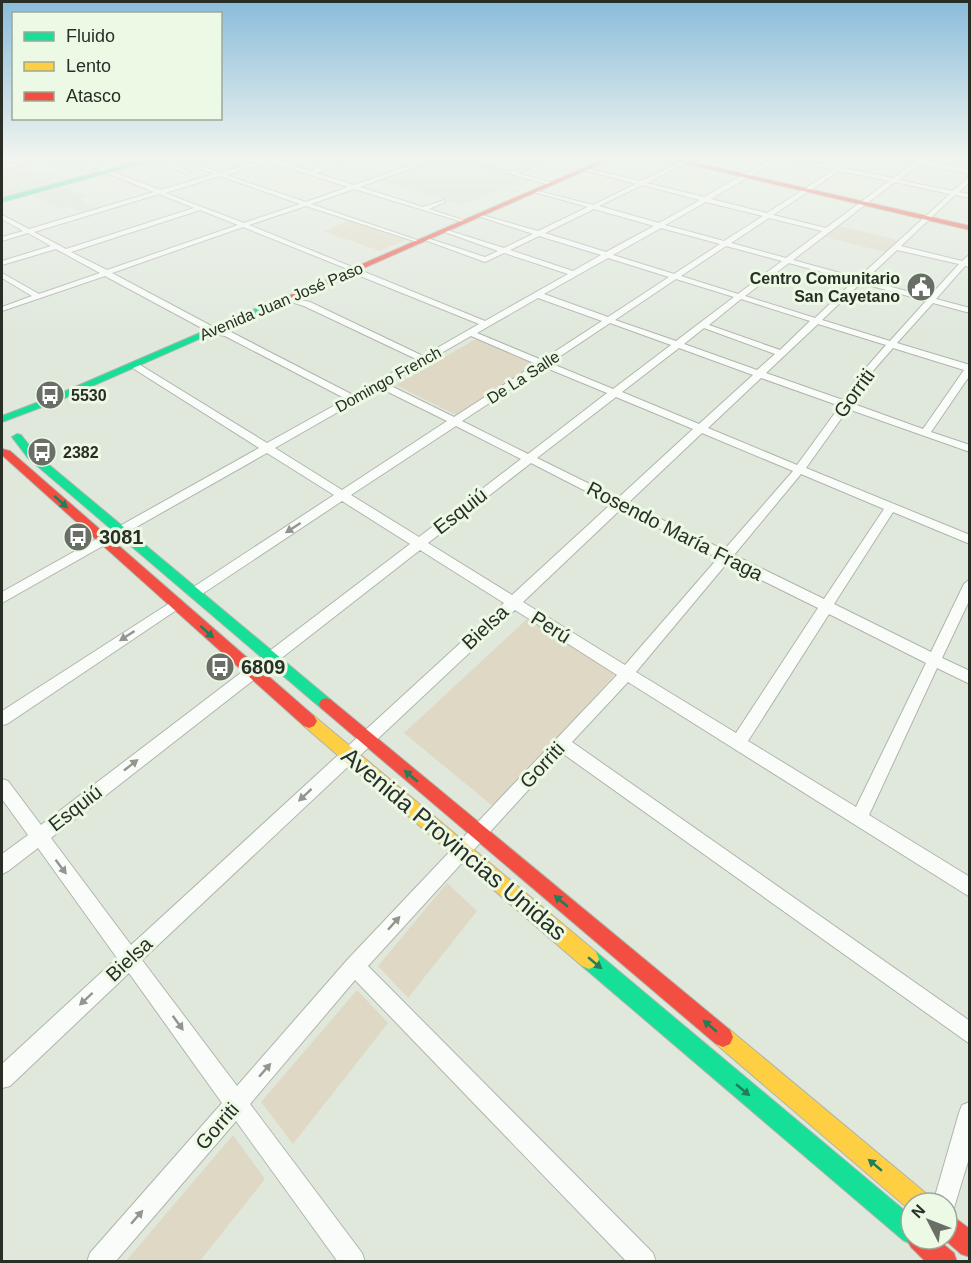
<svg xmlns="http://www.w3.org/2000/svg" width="971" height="1263" viewBox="0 0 971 1263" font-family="Arial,sans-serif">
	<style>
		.built { fill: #d4e2cf }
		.green { fill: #dfd8c5 }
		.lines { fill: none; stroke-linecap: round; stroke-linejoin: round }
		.street-casing { stroke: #afb5ac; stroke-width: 2 }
		.fast-casing { stroke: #afb5ac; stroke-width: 2 }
		.slow-casing { stroke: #afb5ac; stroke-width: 2 }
		.jam-casing { stroke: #afb5ac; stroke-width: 2 }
		.street { fill: #fafcfa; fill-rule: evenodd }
		.fast { fill: #16e098; fill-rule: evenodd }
		.slow { fill: #ffcf43; fill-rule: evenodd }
		.jam { fill: #f24e42; fill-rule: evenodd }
		.oneway { fill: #207e59 }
		.oneway2 { fill: #929590 }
		.labels { text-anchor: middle; stroke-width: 6; stroke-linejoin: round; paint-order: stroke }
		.far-poi-label { font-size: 16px; font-weight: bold; fill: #292e26; stroke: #ebf9e5; text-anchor: start }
		.far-street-label { font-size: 16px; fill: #292e26; stroke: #ebf9e5 }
		.street-label { font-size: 20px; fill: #292e26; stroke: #ebf9e5 }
		.poi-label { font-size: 20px; font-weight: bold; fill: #292e26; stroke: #ebf9e5; text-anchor: start }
		.near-street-label { font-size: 24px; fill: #292e26; stroke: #ebf9e5 }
	</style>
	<rect width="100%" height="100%" fill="#e0e8dc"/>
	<g class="built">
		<path d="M52 160H67L97 173 2 198V184L57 170 42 163Z"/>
		<path d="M435 160H455L532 181 522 186H506L521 191 517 193 503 189 461 205 379 180Z"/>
		<path d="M63 187 86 197 79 199 85 202 82 204 98 209 85 213 69 206 60 208 32 196Z"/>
	</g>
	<g class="green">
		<path d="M18 166 38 175 2 184V170Z"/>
		<path d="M349 221 405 240 380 251 323 231Z"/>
		<path d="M836 225 902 241 889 253 822 236Z"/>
		<path d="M476 339 536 364 458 416 396 385Z"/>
		<path d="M527 619 616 673 495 808 404 733Z"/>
		<path d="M447 883 477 911 408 998 378 966Z"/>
		<path d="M357 990 388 1023 293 1144 261 1102Z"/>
		<path d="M233 1135 265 1179 200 1261H126Z"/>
	</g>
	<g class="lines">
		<g class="street-casing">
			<g id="street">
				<path d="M27 160H37L2 170V166Z"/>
				<path d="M75 160H83L160 190 215 174 176 160H184L220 173 262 160H277L310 171 343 160H351L316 173 354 185 425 160H433L360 187 423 207 445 200V202L429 209 466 221V223L354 189 311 204 420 241V243L306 206 249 225 485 321 568 274 504 253 485 262 422 239 427 238 485 257 498 251 442 231 447 230 504 248 533 234 478 216V214L538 231 588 207 534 192V190L593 205 636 184 584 170V168L641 181 684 160H691L647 183 704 197 770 160H777L711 199 767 213 834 170 793 160H805L837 167 848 160H854L843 168 893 178 914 163 912 160H923L970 170V174L920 164 899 180 953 191 970 176V182L959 192 970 194V198L955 195 901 246 962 261 970 254V267L965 266 936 299 970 308V313L933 303 897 343 970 365V375L931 432 970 445V452L848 409 806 468 970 535V544L893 512 834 604 931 652 964 584 970 579V599L942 658 970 671V684L937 668 869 815 970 877V897L628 682 572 742 970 1021V1044L562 753 368 966 653 1253 656 1262H627L355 980 250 1104 362 1253 365 1262H338L236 1121 115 1262H87L90 1253 222 1103 129 973 10 1086 2 1088V1064L117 958 38 848 8 871 2 874V854L28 835 2 799V779L8 781 41 825 410 544 342 501 199 596H189L188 593 189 590 334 495 267 453 2 603V592L259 448 131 367V363H137L267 443 346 399 225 336 211 333 105 276 2 311V307L32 296 2 278V273L39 294 100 273 56 249 2 265V261L51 246 28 233 2 241V237L23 231 2 219V215L29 229 154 192ZM269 162 348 187 306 202 226 175ZM839 171 889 181 826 228 773 215ZM220 176 300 204 244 223 165 193ZM895 182 950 194 858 278 793 260ZM642 185 700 200 659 223 599 206ZM159 194 194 208 66 249 34 232ZM706 202 763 216 724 241 665 225ZM594 209 654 226 606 252 545 233ZM200 210 238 225 107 270 71 252ZM769 218 822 231 786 258 731 243ZM243 227 345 268 350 272 479 324 423 356 310 302 285 296V300L304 306 416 359 353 395 231 332 217 329 112 273ZM661 228 720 244 674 274 613 255ZM539 236 601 255 573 271 510 250ZM726 246 782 261 738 294 681 276ZM897 250 959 264 929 297 865 280ZM608 258 669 277 608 317 544 294ZM789 263 854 281 815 318 745 296ZM676 279 734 297 676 341 615 320ZM861 283 926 301 890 341 822 320ZM538 298 602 321 542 360 477 333ZM741 299 810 321 780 350 709 325ZM610 323 671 345 613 389 550 363ZM818 324 886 345 858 377 843 400 766 373ZM704 328 775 354 757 370 684 344ZM471 336 536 364 454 417 387 384ZM679 348 753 375 699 424 622 392ZM893 348 964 370 923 429 851 403 864 381ZM544 367 607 393 528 454 462 421ZM761 378 840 406 797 465 708 428ZM380 388 447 421 342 490 275 448ZM616 397 693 429 618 498 537 458ZM456 426 521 459 419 537 351 495ZM702 433 793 471 724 550 628 503ZM531 463 611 504 512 595 428 543ZM801 474 884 509 824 599 734 555ZM621 509 718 558 625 665 523 602ZM420 550 504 603 131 945 51 838ZM727 563 818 608 736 733 636 672ZM515 610 617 675 348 959 237 1086 142 960ZM829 614 926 663 856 807 748 741Z"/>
				<path d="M153 160H161L190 172 185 173Z"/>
				<path d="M461 160C478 160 494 171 512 171 524 172 535 160 547 160L518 173 555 184 550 185Z"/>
				<path d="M176 599 181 601 183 604 181 607 7 724 2 725V711Z"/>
				<path d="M970 1102V1155L953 1211 947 1214V1203H933L959 1113 962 1105Z"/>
			</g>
		</g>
		<g class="fast-casing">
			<g id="fast">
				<path d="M144 160H154L2 202V198Z"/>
				<path d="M276 300 283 302 58 401 2 422V416L52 397Z"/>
				<path d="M17 434 21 435 36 454 331 700 333 704 331 708 326 710 321 708 28 458 12 437Z"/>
				<path d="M589 949 596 952 911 1216V1239L919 1240 911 1244 903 1240 582 966 579 959 582 952Z"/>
			</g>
		</g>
		<g class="slow-casing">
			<g id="slow">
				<path d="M309 714 314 716 596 952 599 959 596 966 589 969 582 966 304 726 301 721 304 716Z"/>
				<path d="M723 1027 730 1030 928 1195 932 1203H911V1211L716 1044 713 1037 716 1030Z"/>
			</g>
		</g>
		<g class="jam-casing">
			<g id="jam">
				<path d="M602 160H609L282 304 275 302Z"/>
				<path d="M671 160H682L970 226V230Z"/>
				<path d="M2 449 10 451 314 716 317 721 314 726 309 728 304 726 2 455Z"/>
				<path d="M326 698 331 700 730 1030 733 1037 730 1044 723 1047 716 1044 321 708 319 704 321 700Z"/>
				<path d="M947 1214 955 1218 970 1229V1257L961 1254 944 1239H947Z"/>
				<path d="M911 1230V1239H937L954 1253 957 1262H926L911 1247 907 1239Z"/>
			</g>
		</g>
		<use href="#street" class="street"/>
		<use href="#fast" class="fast"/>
		<use href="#slow" class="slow"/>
		<use href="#jam" class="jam"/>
	</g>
	<defs><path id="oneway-solid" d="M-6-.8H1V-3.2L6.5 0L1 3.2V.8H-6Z" transform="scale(1.5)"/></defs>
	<g class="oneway">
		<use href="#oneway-solid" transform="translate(61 502) rotate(42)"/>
		<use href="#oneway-solid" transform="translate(207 632) rotate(42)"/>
		<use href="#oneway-solid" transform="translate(411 776) rotate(-140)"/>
		<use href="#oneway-solid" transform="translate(561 901) rotate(-140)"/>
		<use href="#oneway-solid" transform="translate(595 963) rotate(40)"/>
		<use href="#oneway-solid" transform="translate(710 1026) rotate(-140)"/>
		<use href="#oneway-solid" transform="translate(743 1090) rotate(40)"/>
		<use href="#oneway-solid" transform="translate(875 1165) rotate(-140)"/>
	</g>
	<g class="oneway2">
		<use href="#oneway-solid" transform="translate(293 528) rotate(147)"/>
		<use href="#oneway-solid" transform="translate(127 636) rotate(147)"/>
		<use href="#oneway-solid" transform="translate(131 765) rotate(-38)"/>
		<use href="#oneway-solid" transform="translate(305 795) rotate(137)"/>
		<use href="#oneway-solid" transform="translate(61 867) rotate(53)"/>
		<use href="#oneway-solid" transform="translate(394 923) rotate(-48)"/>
		<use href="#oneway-solid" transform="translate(86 999) rotate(137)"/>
		<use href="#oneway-solid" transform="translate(178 1023) rotate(54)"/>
		<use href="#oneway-solid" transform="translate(265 1070) rotate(-49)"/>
		<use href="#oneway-solid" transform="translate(137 1217) rotate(-49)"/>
	</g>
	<linearGradient id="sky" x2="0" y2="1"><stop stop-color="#8abcdb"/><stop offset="0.47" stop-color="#f1f5ef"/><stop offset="1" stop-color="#f1f5ef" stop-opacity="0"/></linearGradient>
	<rect width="971" height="337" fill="url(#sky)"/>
	<defs>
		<g id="civic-disc" transform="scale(1.5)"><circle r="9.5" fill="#696f66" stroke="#ebf9e5"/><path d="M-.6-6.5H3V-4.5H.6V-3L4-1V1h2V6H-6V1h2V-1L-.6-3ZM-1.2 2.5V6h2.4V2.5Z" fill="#fff"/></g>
		<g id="bus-disc" transform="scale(1.5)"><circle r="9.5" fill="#696f66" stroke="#ebf9e5"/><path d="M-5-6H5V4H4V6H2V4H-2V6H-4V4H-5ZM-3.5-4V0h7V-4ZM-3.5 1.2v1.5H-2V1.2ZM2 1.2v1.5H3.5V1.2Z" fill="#fff"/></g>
	</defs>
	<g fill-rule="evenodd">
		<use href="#civic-disc" x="921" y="287"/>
		<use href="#bus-disc" x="50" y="395"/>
		<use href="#bus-disc" x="42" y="452"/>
		<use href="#bus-disc" x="78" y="537"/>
		<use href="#bus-disc" x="220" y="667"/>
	</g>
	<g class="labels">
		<g class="far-poi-label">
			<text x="900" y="284" text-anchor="end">Centro Comunitario<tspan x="900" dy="18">San Cayetano</tspan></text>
			<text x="71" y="401">5530</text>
			<text x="63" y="458">2382</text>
		</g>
		<g class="far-street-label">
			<text transform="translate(281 301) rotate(-23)" y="6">Avenida Juan José Paso</text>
			<text transform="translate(523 377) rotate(-33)" y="6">De La Salle</text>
			<text transform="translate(388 379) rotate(-29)" y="6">Domingo French</text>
		</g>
		<g class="street-label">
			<text transform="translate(854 393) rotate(-54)" y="7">Gorriti</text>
			<text transform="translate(460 511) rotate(-38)" y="7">Esquiú</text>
			<text transform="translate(675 531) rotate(27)" y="7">Rosendo María Fraga</text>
			<text transform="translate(485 627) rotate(-43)" y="7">Bielsa</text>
			<text transform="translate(551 627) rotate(32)" y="7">Perú</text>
			<text transform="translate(542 765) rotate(-47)" y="7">Gorriti</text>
			<text transform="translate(75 808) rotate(-38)" y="7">Esquiú</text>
			<text transform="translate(129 959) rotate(-43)" y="7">Bielsa</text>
			<text transform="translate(217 1126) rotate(-49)" y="7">Gorriti</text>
		</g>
		<g class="poi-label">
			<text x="99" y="544">3081</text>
			<text x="241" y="674">6809</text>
		</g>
		<g class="near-street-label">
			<text transform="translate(454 844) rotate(40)" y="8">Avenida Provincias Unidas</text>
		</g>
	</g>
	<rect width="971" height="1263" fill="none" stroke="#292e26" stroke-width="6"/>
	<rect x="12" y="12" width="210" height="108" fill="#ebf9e5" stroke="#9da899" stroke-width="1.5"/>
	<rect x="24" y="32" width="30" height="9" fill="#16e098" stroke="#9da899" stroke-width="1.5"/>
	<text x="66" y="42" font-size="18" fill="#292e26">Fluido</text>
	<rect x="24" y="62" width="30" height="9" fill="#ffcf43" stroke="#9da899" stroke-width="1.5"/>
	<text x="66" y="72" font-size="18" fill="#292e26">Lento</text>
	<rect x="24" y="92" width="30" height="9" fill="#f24e42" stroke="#9da899" stroke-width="1.5"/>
	<text x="66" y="102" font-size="18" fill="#292e26">Atasco</text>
	<g transform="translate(929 1221) rotate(312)"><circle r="28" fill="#ebf9e5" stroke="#9da899" stroke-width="1.5"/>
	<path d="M0-4.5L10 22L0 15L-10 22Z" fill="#696f66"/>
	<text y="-9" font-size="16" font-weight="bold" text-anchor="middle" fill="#292e26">N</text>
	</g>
</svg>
